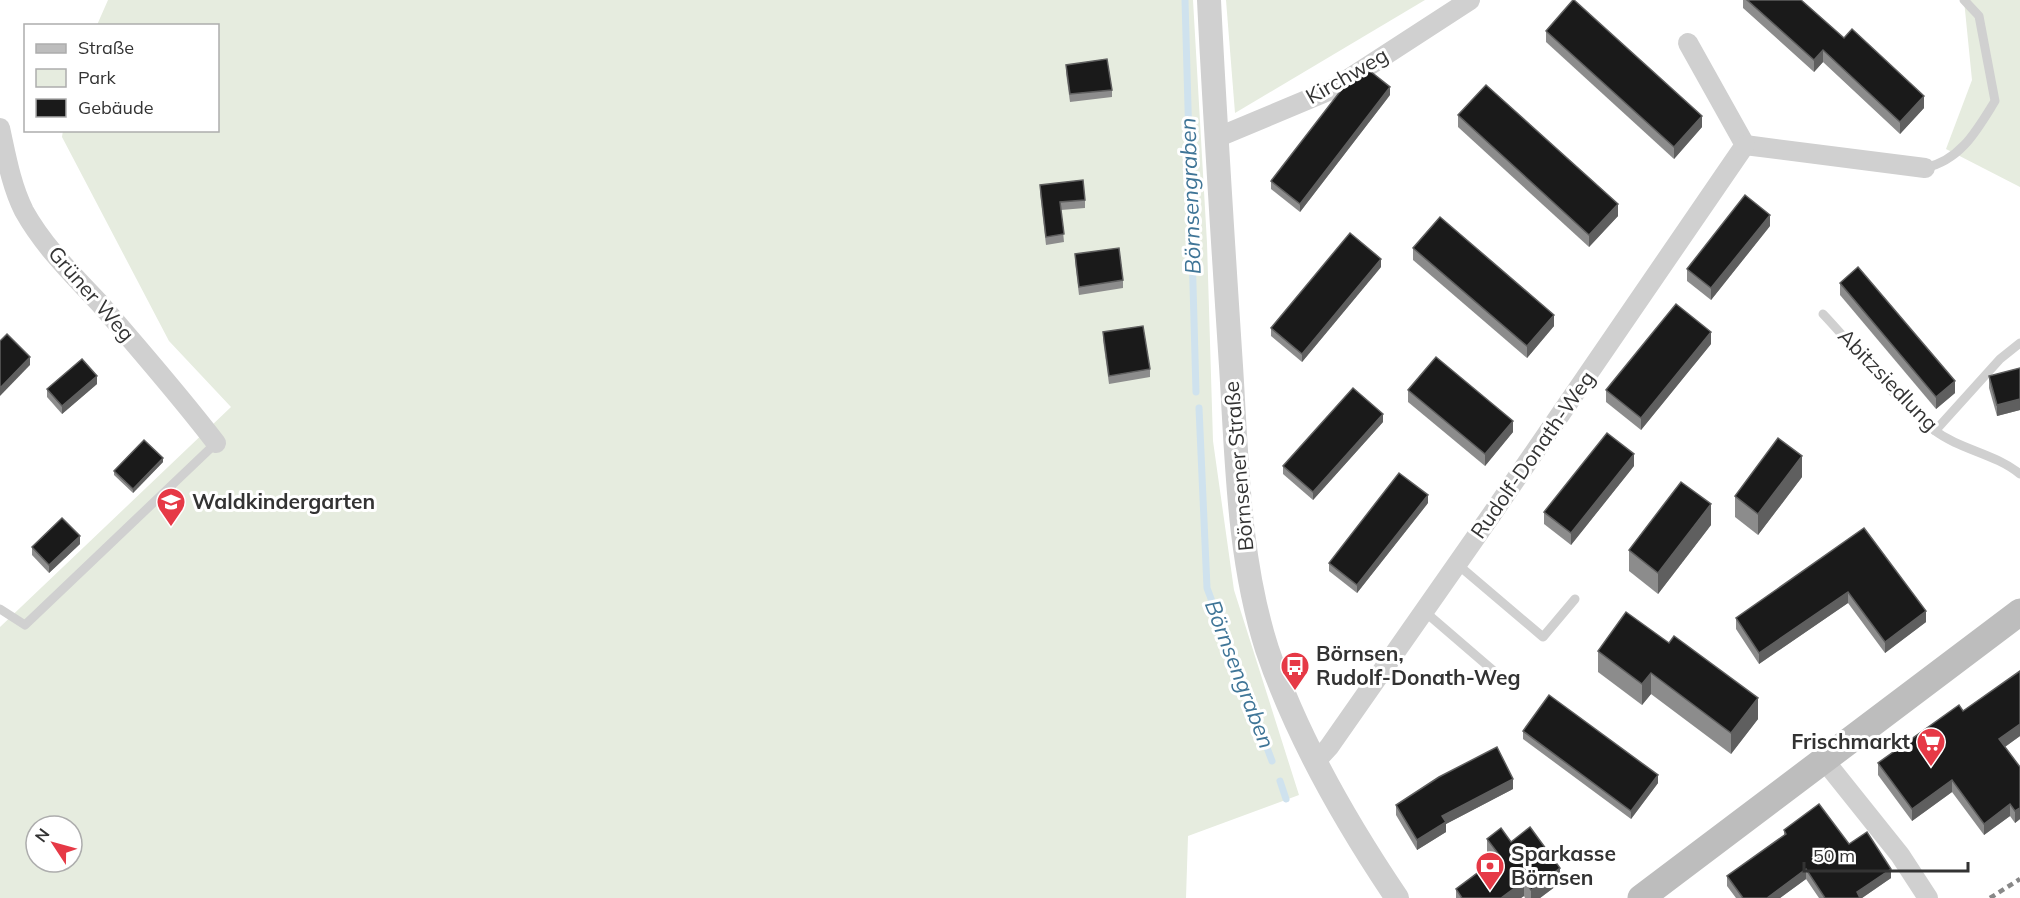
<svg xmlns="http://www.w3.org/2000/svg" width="2020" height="898" viewBox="0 0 2020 898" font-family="Mulish,sans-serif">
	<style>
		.green { fill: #e6ecdf; fill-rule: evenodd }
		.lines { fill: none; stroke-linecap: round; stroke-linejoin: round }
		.stream { stroke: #cfe2ee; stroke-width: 7 }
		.service { stroke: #d0d0d0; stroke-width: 9 }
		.minor { stroke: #d0d0d0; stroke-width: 20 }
		.tertiary { stroke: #d0d0d0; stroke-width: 24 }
		.secondary { stroke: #bdbdbd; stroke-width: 27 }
		.rail { stroke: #888; stroke-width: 4.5; stroke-dasharray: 6 4.5; stroke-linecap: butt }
		.wall { fill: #8c8c8c }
		.shaded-wall { fill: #5f5f5f }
		.building { fill: #1a1a1a; stroke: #5f5f5f; stroke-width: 1.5 }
		.labels { text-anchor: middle; stroke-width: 6; stroke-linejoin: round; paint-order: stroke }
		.street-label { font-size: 21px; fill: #333; stroke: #fff }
		.poi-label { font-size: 21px; font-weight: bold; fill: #333; stroke: #fff; text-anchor: start }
		.water-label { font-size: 22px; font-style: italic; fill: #3f7597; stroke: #fff }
	</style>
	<rect width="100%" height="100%" fill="#fff"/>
	<g class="green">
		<path d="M108 0H1193L1207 243 1213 441 1234 590 1299 795 1188 836 1186 898H0V627L231 407 169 341 62 137 63 130H218V26L97 25ZM36 826H72V862H36Z"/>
		<path d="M1226 0H1425L1235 113Z"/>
		<path d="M1964 0H2020V187L1946 149 1972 80Z"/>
	</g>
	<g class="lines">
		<g class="stream">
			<path d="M1185 0 1196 392"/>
			<path d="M1199 408 1207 588 1272 761"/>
			<path d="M1280 781 1286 799"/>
		</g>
		<g class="service">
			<path d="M1925 168C1961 160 1977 130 1995 101L1979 16 1964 0"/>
			<path d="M1823 314C1859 352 1893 398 1934 430 1960 450 1994 453 2020 474"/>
			<path d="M1935 431 2000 359 2020 343"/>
			<path d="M1457 564 1543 637 1575 599"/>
			<path d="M0 609 25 625 216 443"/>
			<path d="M1424 611 1510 685"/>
		</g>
		<g class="minor">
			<path d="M1688 43 1745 145"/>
			<path d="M0 128C6 155 11 185 24 211 44 247 74 276 102 306 141 351 180 396 216 443"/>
			<path d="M1216 138 1333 89 1470 0"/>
			<path d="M1745 145 1925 168"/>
			<path d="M1824 760 1900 855 1928 898"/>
			<path d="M1316 761 1329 747 1492 514 1745 145"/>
		</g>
		<path class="tertiary" d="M1209 0C1215 122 1223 244 1231 366 1237 460 1238 558 1267 649 1297 738 1345 821 1397 898"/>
		<path class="secondary" d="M1641 898 2020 612"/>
		<path class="rail" d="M1990 898 2020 879"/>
	</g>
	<g class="wall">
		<path d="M1743 0H1801L1924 108 1900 134 1823 62 1814 72 1743 8Z"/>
		<path d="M1546 31 1702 127 1674 159 1546 42Z"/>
		<path d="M1066 65 1112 90V97L1070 102 1066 73Z"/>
		<path d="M1390 95 1300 212 1271 189V181Z"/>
		<path d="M1458 115 1618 216 1589 247 1458 127Z"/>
		<path d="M1040 185 1085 200V208L1061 210 1064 242 1046 245 1040 193Z"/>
		<path d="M1770 226 1711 300 1687 281V269Z"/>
		<path d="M1413 248 1554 326 1527 358 1413 260Z"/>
		<path d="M1075 254 1123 280V288L1079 295 1075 262Z"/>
		<path d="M1381 267 1302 362 1271 336V328Z"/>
		<path d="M1840 283 1955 393 1936 409 1840 295Z"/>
		<path d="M1103 332 1150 369V377L1109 384 1103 340Z"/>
		<path d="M1711 344 1641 430 1606 402V390Z"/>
		<path d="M2020 368V410L1997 416 1989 388V376Z"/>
		<path d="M97 384 62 414 47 397V389Z"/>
		<path d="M1408 390 1513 432 1485 466 1408 402Z"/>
		<path d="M1383 422 1313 500 1283 474V466Z"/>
		<path d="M163 462 133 493 114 475V471Z"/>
		<path d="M1634 466 1571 545 1544 524V512Z"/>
		<path d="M1802 477 1758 535 1735 517V496Z"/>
		<path d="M1428 503 1357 593 1329 571V563Z"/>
		<path d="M1711 525 1658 594 1629 571V550Z"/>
		<path d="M1864 528 1926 622 1885 653 1848 603 1759 664 1736 629V618Z"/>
		<path d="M80 544 49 573 32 555V547Z"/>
		<path d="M1598 651 1758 719 1731 754 1651 694 1642 705 1598 672Z"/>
		<path d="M2020 671V736L2005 747 2020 767V819L2015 823 2010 816 1984 835 1952 792 1912 821 1878 775V763L1963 711Z"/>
		<path d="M1523 731 1658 783 1631 819 1523 739Z"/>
		<path d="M1513 789 1446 824V832L1417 850 1396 815V805Z"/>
		<path d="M1784 830 1849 844 1891 878 1862 898H1819L1806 879 1780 898H1736L1727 886V876L1784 835Z"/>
		<path d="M1487 839 1511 842 1560 883 1540 898H1525L1524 896 1521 898H1456V889L1492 862 1487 854Z"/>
	</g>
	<g class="shaded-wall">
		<path d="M1823 50V62L1814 72V60Z"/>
		<path d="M1390 87V95L1300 212V204Z"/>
		<path d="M1924 96V108L1900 134V122Z"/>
		<path d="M1702 116V127L1674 159V147Z"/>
		<path d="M1618 204V216L1589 247V235Z"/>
		<path d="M1770 215V226L1711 300V288Z"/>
		<path d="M1381 259V267L1302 362V354Z"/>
		<path d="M1554 315V326L1527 358V346Z"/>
		<path d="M1711 332V344L1641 430V418Z"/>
		<path d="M30 357V365L0 396V388Z"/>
		<path d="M97 376V384L62 414V406Z"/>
		<path d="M1955 381V393L1936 409V397Z"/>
		<path d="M2020 399V410L1997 416V405Z"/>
		<path d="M1383 414V422L1313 500V492Z"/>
		<path d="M1513 421V432L1485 466V454Z"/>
		<path d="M1634 454V466L1571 545V533Z"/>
		<path d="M1802 456V477L1758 535V514Z"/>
		<path d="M163 458V462L133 493V489Z"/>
		<path d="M1428 495V503L1357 593V585Z"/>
		<path d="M1711 504V525L1658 594V573Z"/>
		<path d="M80 536V544L49 573V565Z"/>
		<path d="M1848 592V603L1759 664V653Z"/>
		<path d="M1926 611V622L1885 653V642Z"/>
		<path d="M1651 673V694L1642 705V684Z"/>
		<path d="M1758 698V719L1731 754V733Z"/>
		<path d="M2020 724V736L1999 751V739Z"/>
		<path d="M1658 775V783L1631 819V811Z"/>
		<path d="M1513 779V789L1446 824V832L1417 850V840L1442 816Z"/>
		<path d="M1952 780V792L1912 821V809Z"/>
		<path d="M2010 804V816L1984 835V824Z"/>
		<path d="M2020 808V819L2015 823V811Z"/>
		<path d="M1560 868V883L1540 898H1531V890Z"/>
		<path d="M1806 869V879L1780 898H1767Z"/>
		<path d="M1891 869V878L1862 898H1857V892Z"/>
		<path d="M1524 881V896L1521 898H1501Z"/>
	</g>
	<g class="building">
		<path d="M1573 0H1574L1702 116 1674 147 1546 31Z"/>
		<path d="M1747 0H1801L1844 38 1852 29 1924 96 1900 122 1823 50 1814 60Z"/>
		<path d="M1107 59 1112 90 1070 94 1066 65Z"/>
		<path d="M1370 71 1390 87 1300 204 1271 181 1342 89Z"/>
		<path d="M1486 85 1618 204 1589 235 1458 115Z"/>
		<path d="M1083 180 1085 200 1060 202 1064 234 1046 237 1040 185Z"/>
		<path d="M1745 195 1770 215 1711 288 1687 269Z"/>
		<path d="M1440 217 1554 315 1527 346 1413 248Z"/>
		<path d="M1350 233 1381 259 1302 354 1271 328Z"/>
		<path d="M1119 248 1123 280 1079 287 1075 254Z"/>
		<path d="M1858 267 1955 381 1936 397 1840 283Z"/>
		<path d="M1676 304 1711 332 1641 418 1606 390Z"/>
		<path d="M1143 326 1150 369 1109 376 1103 332Z"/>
		<path d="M7 334 30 357 0 388V341Z"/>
		<path d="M1436 357 1513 421 1485 454 1408 390Z"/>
		<path d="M82 359 97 376 62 406 47 389Z"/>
		<path d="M2020 368V399L1997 405 1989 376Z"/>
		<path d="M1353 388 1383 414 1313 492 1283 466Z"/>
		<path d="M1607 433 1634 454 1571 533 1544 512Z"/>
		<path d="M1778 438 1802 456 1758 514 1735 496Z"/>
		<path d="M144 440 163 458 133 489 114 471Z"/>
		<path d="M1399 473 1428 495 1357 585 1329 563Z"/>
		<path d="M1681 482 1711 504 1658 573 1629 550Z"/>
		<path d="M62 518 80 536 49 565 32 547Z"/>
		<path d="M1864 528 1926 611 1885 642 1848 592 1759 653 1736 618Z"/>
		<path d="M1626 612 1669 643 1674 636 1758 698 1731 733 1651 673 1642 684 1598 651Z"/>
		<path d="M2020 671V724L1999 739 2020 767V808L2015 811 2010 804 1984 824 1952 780 1912 809 1878 763 1959 705 1963 711Z"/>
		<path d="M1549 695 1658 775 1631 811 1523 731Z"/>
		<path d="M1497 747 1513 779 1442 816 1446 822 1417 840 1396 805 1439 777Z"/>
		<path d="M1819 804 1849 844 1867 832 1891 869 1857 892 1860 898H1825L1806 869 1767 898H1743L1727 876 1786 834 1784 830Z"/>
		<path d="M1530 827 1560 868 1531 890 1524 881 1501 898H1462L1456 889 1500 856 1487 839 1501 828 1511 842Z"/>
	</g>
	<defs>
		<g id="school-pin" transform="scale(1.5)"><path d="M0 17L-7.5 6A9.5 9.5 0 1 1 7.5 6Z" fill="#e63946" stroke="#fff"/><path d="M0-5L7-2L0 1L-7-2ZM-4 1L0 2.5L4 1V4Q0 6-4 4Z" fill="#fff"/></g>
		<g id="bus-pin" transform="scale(1.5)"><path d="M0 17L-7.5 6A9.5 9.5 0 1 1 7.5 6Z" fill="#e63946" stroke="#fff"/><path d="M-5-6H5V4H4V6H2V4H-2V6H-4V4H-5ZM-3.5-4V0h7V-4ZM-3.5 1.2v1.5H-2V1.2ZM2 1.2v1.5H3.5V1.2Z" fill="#fff"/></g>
		<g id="supermarket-pin" transform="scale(1.5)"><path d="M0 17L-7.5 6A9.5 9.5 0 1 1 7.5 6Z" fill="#e63946" stroke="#fff"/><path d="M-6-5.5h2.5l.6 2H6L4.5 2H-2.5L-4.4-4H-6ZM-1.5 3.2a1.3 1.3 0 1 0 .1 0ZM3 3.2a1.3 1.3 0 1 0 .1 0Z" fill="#fff"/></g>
		<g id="bank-pin" transform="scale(1.5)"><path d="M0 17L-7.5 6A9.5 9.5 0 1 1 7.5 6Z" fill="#e63946" stroke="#fff"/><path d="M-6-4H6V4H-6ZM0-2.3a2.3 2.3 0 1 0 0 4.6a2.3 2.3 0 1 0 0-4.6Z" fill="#fff"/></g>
	</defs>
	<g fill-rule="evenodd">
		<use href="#school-pin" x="171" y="502"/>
		<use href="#bus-pin" x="1295" y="666"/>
		<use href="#supermarket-pin" x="1931" y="742"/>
		<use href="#bank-pin" x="1490" y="866"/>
	</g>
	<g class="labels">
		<g class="street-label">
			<text transform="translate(1347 76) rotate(-30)" y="7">Kirchweg</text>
			<text transform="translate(91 294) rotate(49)" y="7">Grüner Weg</text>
			<text transform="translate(1888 380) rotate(46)" y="7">Abitzsiedlung</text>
			<text transform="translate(1533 455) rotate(-55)" y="7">Rudolf-Donath-Weg</text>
			<text transform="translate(1239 466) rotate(-95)" y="7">Börnsener Straße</text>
		</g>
		<g class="poi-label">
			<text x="192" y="509">Waldkindergarten</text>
			<text x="1316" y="661">Börnsen,<tspan x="1316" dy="24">Rudolf-Donath-Weg</tspan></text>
			<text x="1910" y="749" text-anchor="end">Frischmarkt</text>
			<text x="1511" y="861">Sparkasse<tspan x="1511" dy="24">Börnsen</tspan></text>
		</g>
		<g class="water-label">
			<text transform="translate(1190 196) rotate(-92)" y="8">Börnsengraben</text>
			<text transform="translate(1240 674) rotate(69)" y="8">Börnsengraben</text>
		</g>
	</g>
	<rect x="24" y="24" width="195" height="108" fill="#ffffff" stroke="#adadad" stroke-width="1.5"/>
	<rect x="36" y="44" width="30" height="9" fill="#bdbdbd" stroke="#adadad" stroke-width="1.5"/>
	<text x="78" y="54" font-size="18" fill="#333333">Straße</text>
	<rect x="36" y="69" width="30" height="18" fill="#e6ecdf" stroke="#adadad" stroke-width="1.5"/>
	<text x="78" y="84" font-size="18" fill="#333333">Park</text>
	<rect x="36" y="99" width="30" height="18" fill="#1a1a1a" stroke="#adadad" stroke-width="1.5"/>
	<text x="78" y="114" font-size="18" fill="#333333">Gebäude</text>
	<g transform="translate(54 844) rotate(306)"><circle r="28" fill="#ffffff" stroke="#adadad" stroke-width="1.5"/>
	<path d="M0-4.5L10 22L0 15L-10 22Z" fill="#e63946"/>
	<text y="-9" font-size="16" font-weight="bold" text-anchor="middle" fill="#333333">N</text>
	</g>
	<path d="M1804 862v9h164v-9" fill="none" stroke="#333333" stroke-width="3"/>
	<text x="1813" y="862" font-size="18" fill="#333333" stroke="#ffffff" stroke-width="4.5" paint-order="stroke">50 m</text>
</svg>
